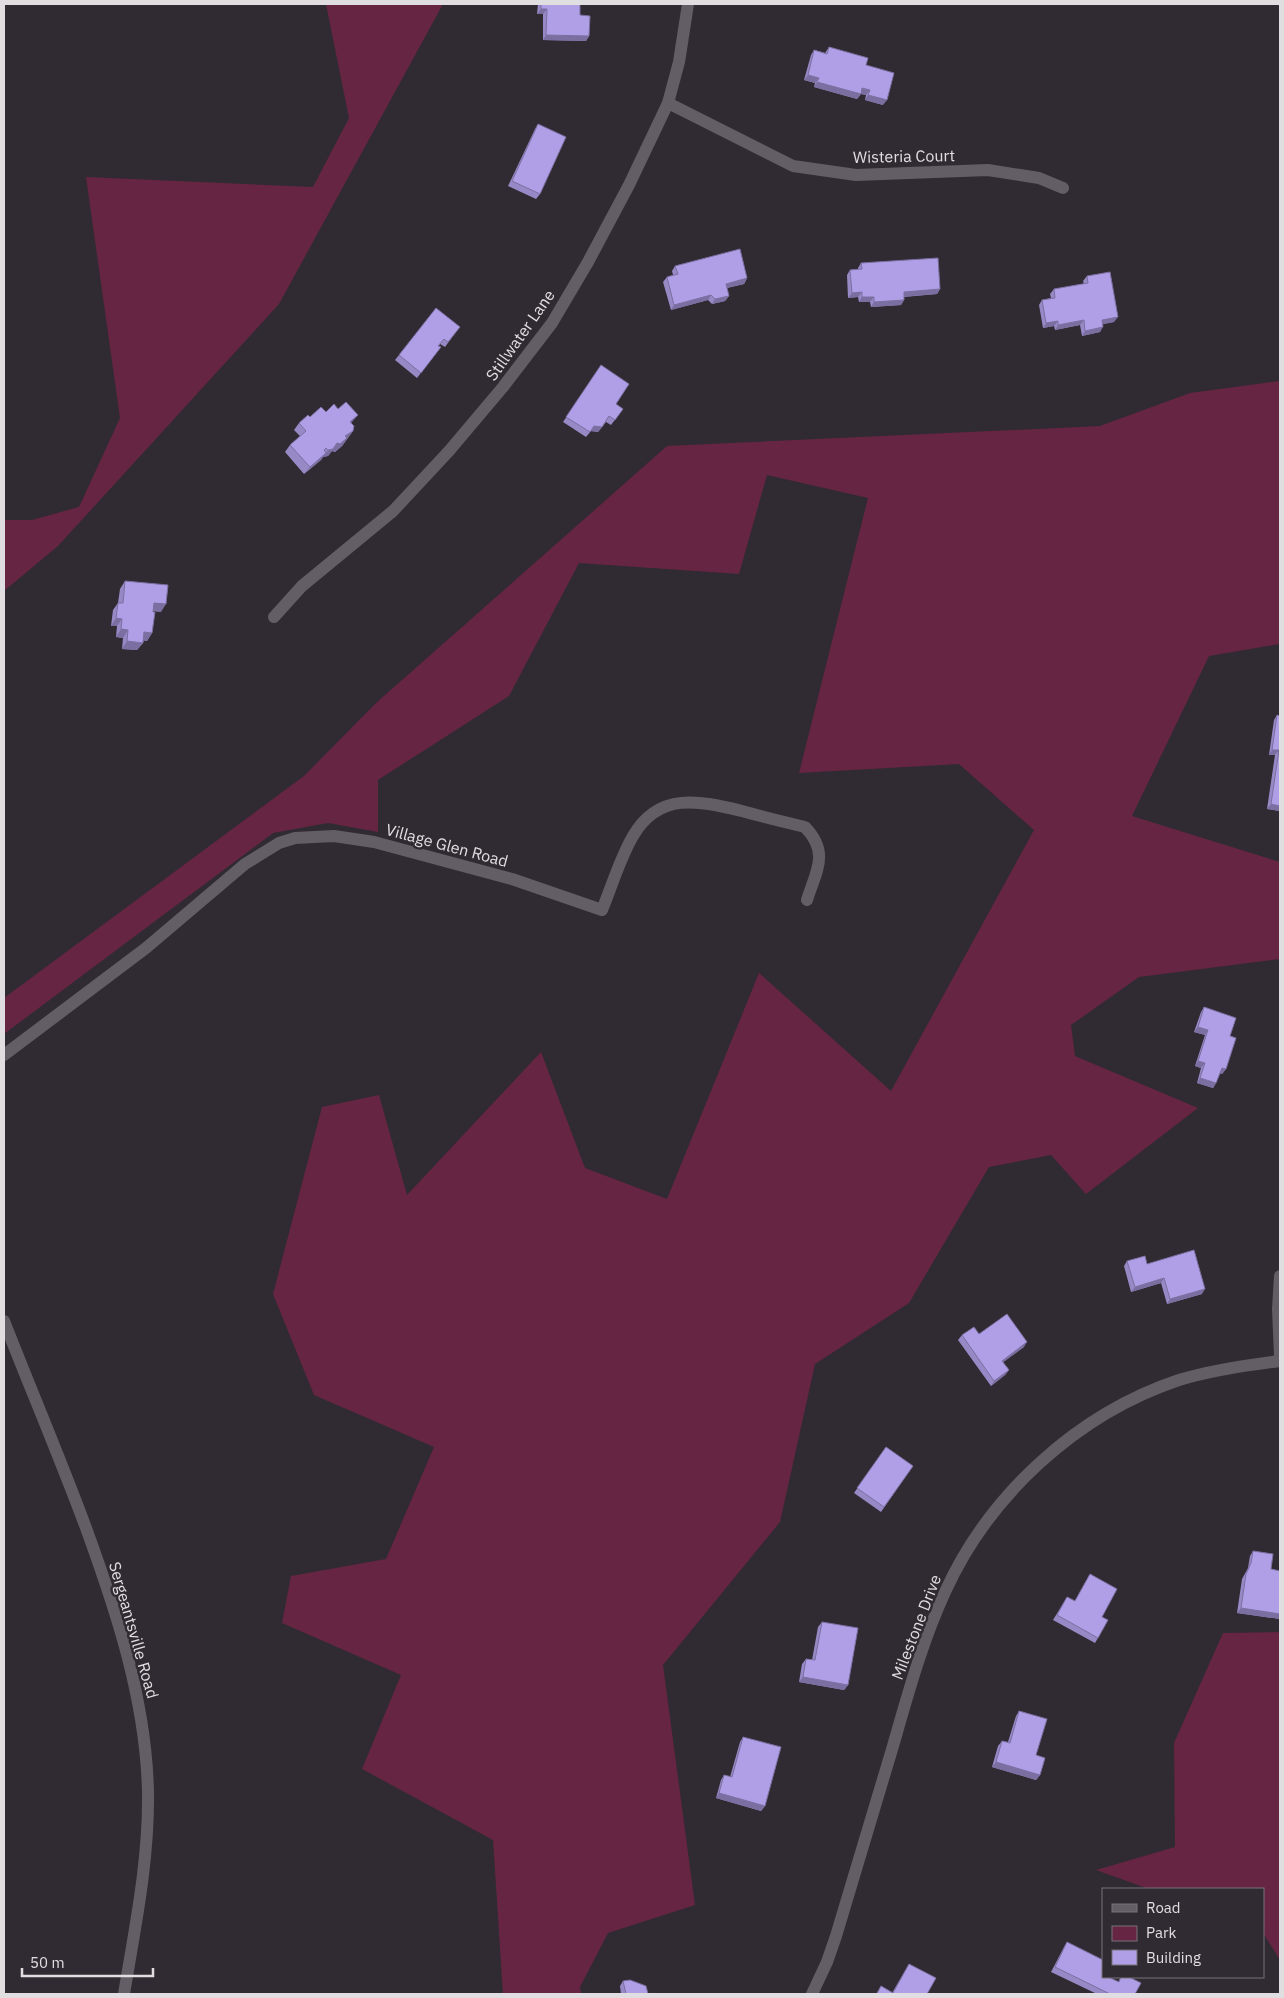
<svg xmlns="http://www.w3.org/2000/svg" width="1284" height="1998" viewBox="0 0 1284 1998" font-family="'IBM Plex Sans',sans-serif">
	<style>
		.green { fill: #662542 }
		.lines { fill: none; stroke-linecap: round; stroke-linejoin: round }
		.minor { stroke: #635e65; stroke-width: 12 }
		.secondary { stroke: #635e65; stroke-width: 12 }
		.wall { fill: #9789c6 }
		.shaded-wall { fill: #7b6fa1 }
		.building { fill: #b09fe6; stroke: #7b6fa1 }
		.labels { text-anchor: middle; stroke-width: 5; stroke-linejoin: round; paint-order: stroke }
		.street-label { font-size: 16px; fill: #e1dee2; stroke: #302b32 }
	</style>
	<rect width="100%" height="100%" fill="#302b32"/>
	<g class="green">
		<path d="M326 4H443L279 304 58 546 4 591V520H32L79 507 120 418 86 177 313 187 349 118Z"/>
		<path d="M1280 381V644L1209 656 1132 816 1280 862V959L1139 977 1071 1025 1075 1056 1198 1108 1086 1194 1051 1155 989 1167 909 1303 815 1364 780 1522 663 1665 695 1905 608 1933 580 1987 581 1994H503L493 1840 362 1769 401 1675 282 1623 291 1576 386 1559 434 1447 314 1395 273 1294 322 1107 379 1095 407 1195 541 1052 585 1168 667 1199 759 973 891 1091 1034 830 959 764 799 773 868 498 767 475 739 574 579 563 509 696 378 780V832L328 823 273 833 4 1034V998L304 776 376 703 667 446 1100 426 1190 393Z"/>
		<path d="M1280 1632V1960L1263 1933V1889H1149L1096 1870 1175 1847 1174 1743 1223 1633Z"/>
	</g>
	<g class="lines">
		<g class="minor">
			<path d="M668 103 793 166 856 175 988 170 1039 178 1063 188"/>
			<path d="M274 617 302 586 393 511 449 451 503 387 552 323 588 262 629 185 668 103 679 62 688 4"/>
			<path d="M4 1055 146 948 245 864 279 843 295 838 334 836 374 842 512 879 602 910C612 886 620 858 633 836 659 791 700 801 742 811 763 817 784 822 805 827 830 853 816 871 807 900"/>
			<path d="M1280 1276 1278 1309 1280 1355"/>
			<path d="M812 1994 827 1962 836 1936C855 1873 874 1809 893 1746 908 1694 922 1642 945 1592 989 1495 1077 1414 1179 1380 1212 1370 1247 1365 1280 1361"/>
		</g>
		<path class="secondary" d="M4 1321C31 1390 60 1458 86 1528 117 1613 146 1701 148 1792 149 1861 135 1927 124 1994"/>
	</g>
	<g class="wall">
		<path d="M538 4H580V15L589 36 586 41 543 40V14H537Z"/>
		<path d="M829 47 866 65 883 105 865 100 866 95 861 94 857 99 814 87 815 83 804 80 811 55 814 50 825 53Z"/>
		<path d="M538 124 540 194 536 199 508 186 535 129Z"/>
		<path d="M861 263 940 289 937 294 904 297V300L901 305 871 307 870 302H859L858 297 848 298 847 275 850 270 858 269V268Z"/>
		<path d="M675 266 747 278 744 284 727 288 729 296 725 301 712 304 708 300 671 310 663 282 667 277 673 275 672 271Z"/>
		<path d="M1087 276 1114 322 1103 324 1100 332 1082 336 1080 325 1055 330 1054 326 1043 328 1039 305 1042 300 1051 298 1050 294 1054 289 1084 284 1083 281Z"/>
		<path d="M456 332 445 347 440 344 439 346 437 352 417 378 395 360 399 355Z"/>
		<path d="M601 365 616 404 623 409 611 425 606 422 598 432 591 431 586 437 563 422Z"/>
		<path d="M326 412 352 422 351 423 353 431 342 446 335 452 332 451 328 456 323 457 321 460 304 474 285 452 290 445 300 436 294 430 299 423 310 417Z"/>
		<path d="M125 581 161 612 153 611 152 633 147 641 143 640V643L137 650 122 649 123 638 116 637 117 626H111L113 610 118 603 120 589Z"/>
		<path d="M1277 715 1280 811 1267 809 1275 755H1269L1274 720Z"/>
		<path d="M1204 1007 1230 1036 1226 1069 1222 1074 1220 1073 1216 1083 1213 1088 1197 1083 1201 1068 1195 1066 1205 1035 1194 1032 1201 1012Z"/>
		<path d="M1127 1261 1147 1264 1202 1294 1167 1304 1161 1283 1131 1292 1124 1266Z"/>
		<path d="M979 1334 1024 1347 1003 1362 1009 1370 1005 1375 991 1386 958 1340 962 1335Z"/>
		<path d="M886 1447 913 1466 881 1512 854 1493Z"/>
		<path d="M1253 1551 1271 1569 1280 1571V1619L1237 1613 1242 1579 1248 1568 1250 1556Z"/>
		<path d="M1090 1574 1098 1638 1095 1643 1053 1620 1067 1597 1075 1601Z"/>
		<path d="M822 1622 848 1685 844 1690 799 1682 802 1664 806 1659 812 1660 818 1627Z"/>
		<path d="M1019 1711 1036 1755 1040 1775 1036 1780 992 1767 998 1746 1002 1741 1008 1742 1016 1716Z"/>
		<path d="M743 1737 765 1806 761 1811 716 1798 721 1780 724 1775 730 1777 740 1742Z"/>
		<path d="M1067 1942 1102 1974 1118 1982 1121 1977H1129L1135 1994H1097L1051 1972 1064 1947Z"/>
		<path d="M909 1964 927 1994H876L881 1986 892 1993Z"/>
		<path d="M623 1981 648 1994H621L620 1986Z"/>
	</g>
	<g class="shaded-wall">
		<path d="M541 9H547L543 14H537Z"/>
		<path d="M546 35 589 36 586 41 543 40Z"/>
		<path d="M808 75 819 78 815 83 804 80Z"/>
		<path d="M817 82 862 88 870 90 866 95 861 94 857 99 814 87Z"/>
		<path d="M868 95 887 100 883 105 865 100Z"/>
		<path d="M747 278 744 284 722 289 726 284Z"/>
		<path d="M940 289 937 294 900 297 904 292Z"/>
		<path d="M862 292 858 297 848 298 852 293Z"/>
		<path d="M711 295 708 300 671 310 674 305Z"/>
		<path d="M729 296 725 301 712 304 715 299Z"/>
		<path d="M862 297H874L870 302H859Z"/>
		<path d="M904 300 901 305 871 307 874 302Z"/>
		<path d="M1118 317 1114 322 1099 325 1102 320Z"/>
		<path d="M1084 320 1080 325 1055 330 1058 325Z"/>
		<path d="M1058 321 1054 326 1043 328 1046 323Z"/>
		<path d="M1103 327 1100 332 1082 336 1085 331Z"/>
		<path d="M358 415 352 422 345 429 350 422Z"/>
		<path d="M594 426 602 427 598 432 591 431Z"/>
		<path d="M353 431 342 446 335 452 332 451 328 456 323 457 328 450 345 436Z"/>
		<path d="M326 453 321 460 304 474 310 467Z"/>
		<path d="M154 603 166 604 161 612 149 610Z"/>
		<path d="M116 618 122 619 117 626H111Z"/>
		<path d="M121 629 128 630 123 638 116 637Z"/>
		<path d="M144 632 152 633 147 641 138 640Z"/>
		<path d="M127 641 143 643 137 650 122 649Z"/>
		<path d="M1272 750H1279L1275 755H1269Z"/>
		<path d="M1271 804 1280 806V811L1267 809Z"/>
		<path d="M1198 1027 1208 1030 1205 1035 1194 1032Z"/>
		<path d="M1198 1061 1205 1063 1201 1068 1195 1066Z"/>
		<path d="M1222 1068 1226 1069 1222 1074 1218 1073Z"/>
		<path d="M1200 1078 1216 1083 1213 1088 1197 1083Z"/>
		<path d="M1164 1278 1161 1283 1131 1292 1135 1287Z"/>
		<path d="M1205 1289 1202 1294 1167 1304 1170 1299Z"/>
		<path d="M1027 1342 1024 1347 998 1366 1002 1361Z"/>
		<path d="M1009 1370 1005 1375 991 1386 994 1381Z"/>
		<path d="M1241 1608 1280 1614V1619L1237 1613Z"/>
		<path d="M803 1677 848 1685 844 1690 799 1682Z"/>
		<path d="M996 1762 1040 1775 1036 1780 992 1767Z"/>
		<path d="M719 1793 765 1806 761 1811 716 1798Z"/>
	</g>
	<g class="building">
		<path d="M541 4H580V15L590 16 589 36 546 35 547 9H541Z"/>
		<path d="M829 47 868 58 866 65 894 73 887 100 868 95 870 90 862 88 861 94 817 82 819 78 808 75 814 50 827 54Z"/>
		<path d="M538 124 566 137 540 194 512 181Z"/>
		<path d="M740 249 747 278 726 284 729 296 715 299 711 295 674 305 667 277 678 274 675 266Z"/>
		<path d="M938 258 940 289 904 292V300L874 302V297H862V292L852 293 850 270 862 269 861 263Z"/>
		<path d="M1110 272 1118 317 1102 320 1103 327 1085 331 1084 320 1058 325V321L1046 323 1042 300 1055 298 1054 289 1088 283 1087 276Z"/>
		<path d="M436 308 460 327 448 342 444 339 438 346 441 347 421 373 399 355Z"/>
		<path d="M601 365 629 384 616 404 623 409 615 420 609 416 602 427 594 426 590 432 566 417Z"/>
		<path d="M346 402 358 415 350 422 354 426 353 431 345 436 347 438 340 444 337 443 333 449 328 450 326 448 324 450 326 453 310 467 290 445 306 431 299 423 308 415 310 417 321 407 326 412 334 404 338 409Z"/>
		<path d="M125 581 168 585 166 604 154 603 153 612H155L152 633 144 632 143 643 127 641 128 630 121 629 122 619 116 618 118 603H123Z"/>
		<path d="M1277 715 1280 716V806L1271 804 1279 750H1272Z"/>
		<path d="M1204 1007 1236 1018 1230 1036 1236 1038 1226 1069 1222 1068 1216 1083 1200 1078 1205 1063 1198 1061 1208 1030 1198 1027Z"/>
		<path d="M1194 1250 1205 1289 1170 1299 1164 1278 1135 1287 1127 1261 1145 1256 1147 1264Z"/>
		<path d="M1007 1314 1027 1342 1002 1361 1009 1370 994 1381 962 1335 974 1327 979 1334Z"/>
		<path d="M886 1447 913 1466 884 1507 857 1488Z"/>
		<path d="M1253 1551 1273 1554 1271 1569 1280 1571V1614L1241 1608 1246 1574 1251 1563Z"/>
		<path d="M1090 1574 1117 1589 1102 1617 1108 1620 1098 1638 1057 1615 1067 1597 1075 1601Z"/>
		<path d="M822 1622 858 1628 848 1685 803 1677 806 1659 815 1660Z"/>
		<path d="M1019 1711 1047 1719 1036 1755 1045 1758 1040 1775 996 1762 1002 1741 1010 1743Z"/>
		<path d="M743 1737 781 1747 765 1806 719 1793 724 1775 732 1777Z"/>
		<path d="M1067 1942 1103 1960V1972L1102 1974 1103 1977H1108L1119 1982 1121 1977H1129L1141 1983 1135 1994H1110L1055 1967Z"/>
		<path d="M909 1964 936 1978 927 1994H877L881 1986 893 1993Z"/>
		<path d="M630 1980 646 1986 648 1994H626L623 1981Z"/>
	</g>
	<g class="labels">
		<g class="street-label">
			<text transform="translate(904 156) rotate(-1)" y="6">Wisteria Court</text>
			<text transform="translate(520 335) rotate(-55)" y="6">Stillwater Lane</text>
			<text transform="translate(447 845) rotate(15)" y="6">Village Glen Road</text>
			<text transform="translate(916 1627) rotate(-69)" y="6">Milestone Drive</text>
			<text transform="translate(134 1630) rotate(74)" y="6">Sergeantsville Road</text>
		</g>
	</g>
	<rect width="1284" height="1998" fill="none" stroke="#e1dee2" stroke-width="10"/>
	<rect x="1102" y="1888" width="162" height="90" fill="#302b32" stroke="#777378"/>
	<rect x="1112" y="1904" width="25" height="8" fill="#635e65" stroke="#777378"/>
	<text x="1146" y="1913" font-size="15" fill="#e1dee2">Road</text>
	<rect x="1112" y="1926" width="25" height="15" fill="#662542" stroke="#777378"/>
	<text x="1146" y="1938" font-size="15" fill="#e1dee2">Park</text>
	<rect x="1112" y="1950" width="25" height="15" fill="#b09fe6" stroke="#777378"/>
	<text x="1146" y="1963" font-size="15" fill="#e1dee2">Building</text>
	<path d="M22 1968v8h131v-8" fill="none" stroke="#e1dee2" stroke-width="2.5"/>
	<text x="30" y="1968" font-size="15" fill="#e1dee2" stroke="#302b32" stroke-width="4" paint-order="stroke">50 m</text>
</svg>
